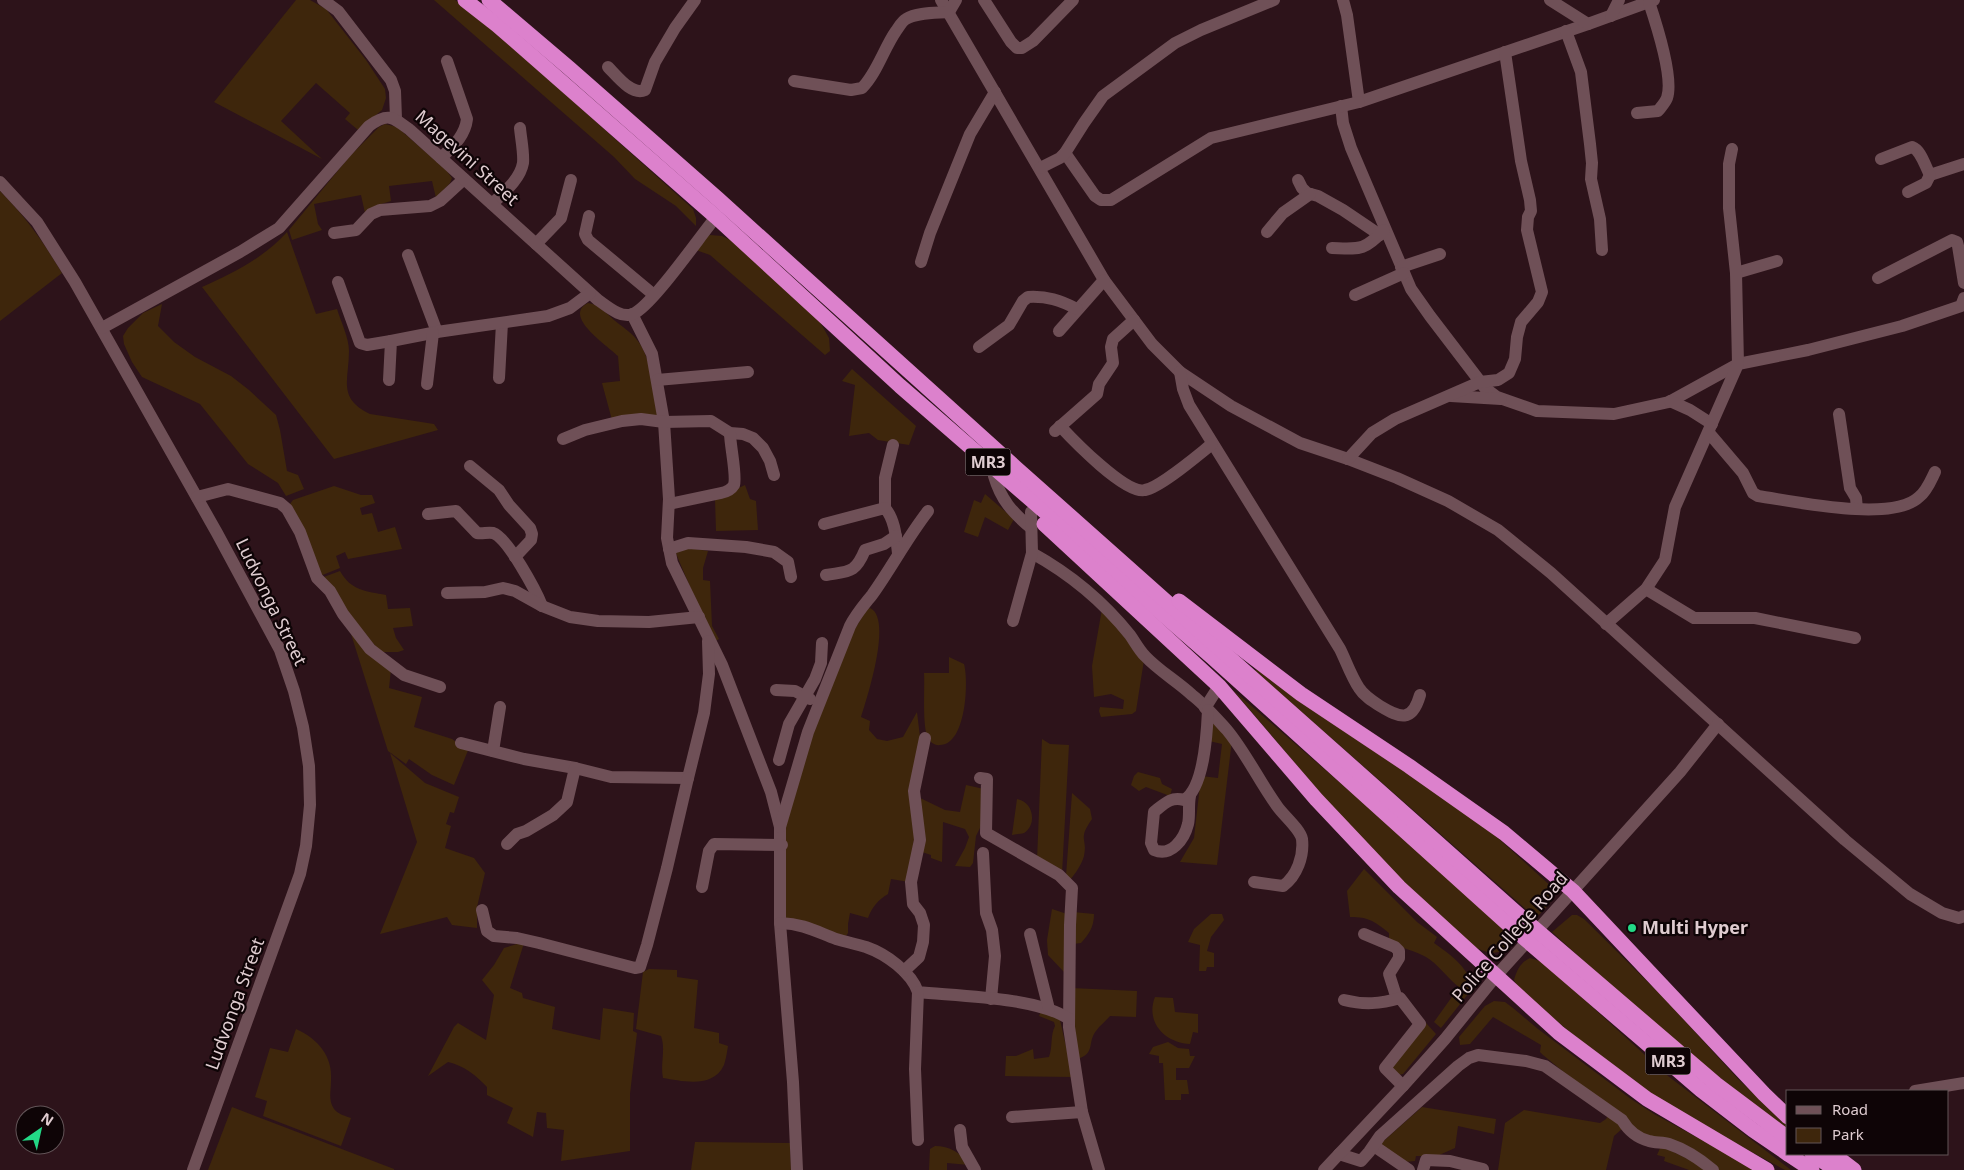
<svg xmlns="http://www.w3.org/2000/svg" width="1964" height="1170" viewBox="0 0 1964 1170" font-family="'Noto Sans',sans-serif">
	<style>
		.green { fill: #3e260c }
		.lines { fill: none; stroke-linecap: round; stroke-linejoin: round }
		.minor { stroke: #6f5057; stroke-width: 12 }
		.highway { stroke: #dc81cc; stroke-width: 15 }
		.poi-dot { fill: #23d886; stroke: #0e0406; stroke-width: 2 }
		.labels { text-anchor: middle; stroke-width: 4.5; stroke-linejoin: round; paint-order: stroke }
		.shield { fill: #0e0406; stroke: #a09093; stroke-width: 1 }
		.shield-label { font-size: 16px; font-weight: bold; fill: #dfccd0 }
		.street-label { font-size: 18px; fill: #dfccd0; stroke: #0e0406 }
		.poi-label { font-size: 18px; font-weight: bold; fill: #dfccd0; stroke: #0e0406; text-anchor: start }
	</style>
	<rect width="100%" height="100%" fill="#2d131a"/>
	<g class="green">
		<path d="M296 0H310L326 9 366 60 385 89 386 98 382 110 358 130 345 119 350 113 316 83 281 121 322 159 214 102Z"/>
		<path d="M434 0H455L465 7 524 57 693 209 696 218V226L676 206 635 179 614 157Z"/>
		<path d="M385 124 397 127 446 170 452 178 450 183 436 198 432 181 389 186 391 201 375 206 365 213 361 195 314 204 318 224 322 230 292 240 289 230 350 156 379 127Z"/>
		<path d="M0 191C25 216 44 243 62 273L0 321Z"/>
		<path d="M287 232 316 314 337 309C341 322 349 338 349 351 349 380 337 398 370 414L434 424 438 430 334 459 202 287C232 274 265 257 287 232Z"/>
		<path d="M710 235 722 236 732 241 820 322 829 338 830 351 825 355 710 255 693 249 702 239Z"/>
		<path d="M588 303C598 304 606 313 614 320 621 326 631 332 637 340 652 357 654 396 658 419L612 420 602 383 620 381 618 356C607 345 562 316 588 303Z"/>
		<path d="M162 304 158 326 174 342 195 357 231 376 249 390 276 415 280 430 287 471 298 475 304 489 286 496 278 483 248 464 200 404 142 377 132 362 124 344 123 336 128 328 143 313Z"/>
		<path d="M852 369 916 426 909 445 878 440 869 433 849 436 855 385 842 381Z"/>
		<path d="M745 485 750 499 756 501 758 530 716 531 715 499Z"/>
		<path d="M334 486 361 495H372L375 503 360 508 362 515 372 513 378 532 395 527 402 549 348 559 345 552 336 556 340 568 320 576 290 504 293 500Z"/>
		<path d="M985 494 1014 519 1008 530 985 517 978 537 964 532 974 500 981 503Z"/>
		<path d="M683 547 708 551 703 568V580L710 581 712 626 719 639 713 642 675 551Z"/>
		<path d="M340 571C351 591 366 591 386 595L388 609 410 608 413 626 393 628 396 638 404 650 398 652H380L321 578Z"/>
		<path d="M870 608C893 618 867 698 861 717L870 721 869 730 877 739 887 741 903 737 917 712 921 745 916 822 909 882 891 879 888 894C878 900 872 907 868 918L850 913 848 924V933L846 936 783 921 784 823 812 731 850 637 867 609Z"/>
		<path d="M1102 609 1144 660 1136 711 1132 714 1101 717 1099 711 1100 707 1123 709 1124 700 1111 694 1094 697 1092 666Z"/>
		<path d="M351 634 391 669 389 688 422 697 414 727 452 739 459 744 469 748 454 785 432 775 409 759 406 764 388 751Z"/>
		<path d="M949 657 964 664C969 682 966 745 940 745 935 746 930 742 928 738 922 727 925 687 924 673H949Z"/>
		<path d="M1257 669 1489 830 1554 889C1556 901 1543 910 1536 918L1255 671Z"/>
		<path d="M1233 690 1448 876 1514 939C1499 959 1489 954 1468 944L1361 841Z"/>
		<path d="M1210 715 1232 740 1217 865 1180 862 1194 838 1201 776 1218 778 1222 744 1209 741Z"/>
		<path d="M1042 739 1050 744 1069 745 1062 874 1037 860Z"/>
		<path d="M390 753 425 783 459 797 454 813 450 812 446 824 451 826 445 848 474 858 485 873 477 907V928L452 925 447 917 380 934 417 842Z"/>
		<path d="M1138 772 1160 778 1162 784 1172 789 1170 796 1146 787 1139 791 1131 785 1134 776Z"/>
		<path d="M966 785 984 789V820L976 836 973 863 970 867 955 866 965 848 969 837 965 829 943 822 942 862 931 858V855L919 851 918 797 945 810 960 812Z"/>
		<path d="M1072 793 1090 809 1092 819C1077 840 1088 838 1084 856 1082 864 1075 874 1070 880L1066 876Z"/>
		<path d="M1017 799C1034 802 1037 825 1024 833 1021 834 1015 834 1012 835Z"/>
		<path d="M1364 869 1417 922 1437 937 1434 943C1451 955 1465 965 1473 985L1468 994 1441 1028 1434 1022 1459 987C1448 979 1437 963 1426 957 1414 950 1402 949 1389 941V933C1374 921 1369 917 1350 917L1347 891Z"/>
		<path d="M1052 909 1067 914 1064 972 1048 955 1047 940Z"/>
		<path d="M1073 912 1094 914C1094 927 1089 934 1081 943L1073 944Z"/>
		<path d="M1211 914H1222L1224 920 1211 937 1207 951 1214 953V967H1207L1206 971H1199L1200 945 1188 942 1194 929Z"/>
		<path d="M1572 915H1577L1584 919 1664 998 1738 1079 1788 1126V1130C1705 1069 1628 1002 1552 932Z"/>
		<path d="M520 943H524L510 988 522 993 523 998 555 1007 552 1029 600 1040 603 1008 634 1013 633 1031 637 1033 630 1094V1151L561 1161 564 1130 547 1128 546 1113 537 1112 533 1137 507 1123 513 1108 487 1095V1087C477 1076 463 1065 448 1062L428 1076 454 1027 458 1023 486 1040 494 995 482 980 494 965 504 948Z"/>
		<path d="M1530 958 1543 962 1668 1076 1791 1170H1785C1732 1141 1676 1113 1627 1077 1589 1050 1554 1018 1518 988L1514 980C1517 970 1520 963 1530 958Z"/>
		<path d="M649 969 677 970V977L698 980 694 1028 719 1033V1043L728 1046C727 1052 726 1059 724 1065 713 1089 682 1081 663 1078 660 1064 666 1049 661 1036L636 1029 643 972Z"/>
		<path d="M1071 988 1137 991 1136 1017 1110 1016C1106 1021 1100 1025 1096 1031 1087 1042 1096 1054 1077 1059Z"/>
		<path d="M1155 997 1173 998 1175 1012 1198 1014V1033L1193 1032 1190 1044C1165 1043 1145 1022 1155 997Z"/>
		<path d="M1494 1001 1505 1002 1513 1008 1538 1029 1631 1099 1654 1114 1757 1170H1716L1643 1137 1543 1055 1540 1052 1541 1045 1493 1017 1470 1044 1460 1045 1459 1037 1485 1006Z"/>
		<path d="M1042 1009 1060 1020 1073 1077 1005 1076 1006 1056H1016L1033 1049 1034 1059 1049 1057C1053 1046 1050 1036 1055 1026L1054 1022 1039 1016Z"/>
		<path d="M1426 1023 1436 1034 1403 1074 1398 1075 1394 1072 1392 1063Z"/>
		<path d="M296 1029C318 1039 333 1056 331 1081 331 1091 328 1100 334 1109 338 1114 345 1116 351 1118L341 1146 263 1116 267 1101 255 1097 270 1048 288 1052Z"/>
		<path d="M1168 1042 1178 1048 1189 1049 1190 1056H1195L1189 1068H1176V1080H1187L1189 1094H1181V1100H1165L1163 1063H1159V1056L1149 1054 1153 1047Z"/>
		<path d="M232 1107 394 1169V1170H208Z"/>
		<path d="M1422 1107 1496 1119 1494 1134 1458 1126 1455 1148 1437 1156H1416L1415 1161 1405 1162 1378 1146Z"/>
		<path d="M1524 1110 1600 1123 1606 1119 1609 1114 1623 1128 1614 1136 1606 1170H1498L1505 1123Z"/>
		<path d="M695 1142 790 1143 791 1170H691Z"/>
		<path d="M935 1146C949 1146 962 1153 969 1165L947 1163V1170H929L930 1149Z"/>
		<path d="M1661 1146 1711 1170H1689L1664 1161 1665 1157 1657 1155Z"/>
	</g>
	<g class="lines">
		<g class="minor">
			<path d="M323 0 338 11 391 80 395 91 396 119"/>
			<path d="M941 0 1104 280 1152 344 1180 372 1231 406 1300 443 1348 459 1397 478 1448 501 1498 530 1551 573 1845 840 1910 894 1942 913 1959 918 1964 916"/>
			<path d="M984 0 1011 42 1017 48H1022L1033 41 1073 0"/>
			<path d="M1343 0 1347 15 1359 102 1588 24"/>
			<path d="M1550 0 1588 24 1654 0"/>
			<path d="M1611 16 1619 0"/>
			<path d="M1566 31 1581 72 1590 144 1592 163 1591 179 1600 219 1602 250"/>
			<path d="M608 67C617 76 632 96 645 90L655 62 675 28 695 0"/>
			<path d="M794 81 851 90 862 88C877 73 884 48 896 31 899 27 902 21 906 19 917 12 936 13 949 12L956 0"/>
			<path d="M1341 106 1343 123 1351 148 1411 289 1430 316 1485 388 1497 397 1537 411 1614 414 1669 402 1738 364 1808 350 1902 326 1961 306 1964 298"/>
			<path d="M1637 113 1658 111C1661 107 1665 103 1667 98 1674 78 1656 23 1649 2"/>
			<path d="M1065 153 1095 196 1101 200H1111L1211 138 1359 102"/>
			<path d="M441 158C453 146 465 136 467 119L447 61"/>
			<path d="M1881 159 1912 147C1921 150 1925 166 1930 175L1964 164"/>
			<path d="M1040 168 1060 158 1065 153 1084 123 1103 96 1175 43 1201 30 1274 0"/>
			<path d="M1298 180 1302 188 1307 193 1318 196 1343 210 1380 235"/>
			<path d="M0 182 37 222 75 282 217 533 280 650 294 691 303 727 309 766 310 805 306 846 300 874 193 1170"/>
			<path d="M1908 192 1926 183 1930 175"/>
			<path d="M492 204C503 193 520 180 523 163 524 153 521 139 520 128"/>
			<path d="M589 216 585 234 588 240 654 295"/>
			<path d="M1267 232 1283 213 1310 194"/>
			<path d="M334 233 356 230 371 214 380 210 430 206 440 201 464 179"/>
			<path d="M536 244 561 218 571 180"/>
			<path d="M1332 248C1360 249 1364 251 1384 230"/>
			<path d="M408 255 437 332"/>
			<path d="M921 262 930 233 970 134 995 92"/>
			<path d="M1401 267 1440 254"/>
			<path d="M1736 273 1777 261"/>
			<path d="M1878 278 1952 240 1957 242 1958 246 1964 283"/>
			<path d="M338 282 360 343 367 345 391 341"/>
			<path d="M1355 295 1404 273"/>
			<path d="M632 314 652 354 664 422 669 499 667 538 672 563 722 665 771 792 780 827V923L793 1082 797 1170"/>
			<path d="M102 328 240 252 279 228 369 126C388 112 393 117 410 130L598 300C607 306 621 319 633 314 652 306 700 236 716 217"/>
			<path d="M1059 331 1104 280"/>
			<path d="M979 347 1009 325 1023 301 1028 297C1047 296 1060 300 1077 309"/>
			<path d="M1180 372 1183 389 1189 405 1340 649C1346 661 1351 676 1359 688 1364 696 1372 701 1380 706 1400 718 1412 723 1420 695"/>
			<path d="M499 378 502 323"/>
			<path d="M389 380 391 341 437 332 548 316 570 308 590 293"/>
			<path d="M657 380 748 372"/>
			<path d="M427 384 433 333"/>
			<path d="M1451 396 1501 399"/>
			<path d="M1670 401 1690 410 1712 424"/>
			<path d="M1839 414 1850 488 1856 498 1857 509"/>
			<path d="M1060 426C1073 440 1126 495 1145 490 1161 487 1198 455 1212 444"/>
			<path d="M1055 431 1097 394 1099 384 1113 363 1111 347 1113 339 1134 320"/>
			<path d="M1709 433 1743 473 1753 493 1758 496C1793 501 1892 523 1919 497 1927 491 1931 480 1935 472"/>
			<path d="M563 439 585 430 622 421 641 419 664 422 711 421 730 433 743 434 753 438 763 448 770 461 774 475"/>
			<path d="M1348 459 1372 433 1395 419 1480 382 1498 380 1509 373 1515 359 1517 337 1521 322 1538 302 1542 292 1527 230 1528 217 1531 211 1530 200 1521 161 1505 52"/>
			<path d="M470 466 499 490 509 505 530 528 532 534 531 540 515 557"/>
			<path d="M994 476C1001 500 1012 512 1031 528"/>
			<path d="M197 497 228 489 280 503 287 509 300 532 317 578 330 591 343 614 370 649 404 675 440 687"/>
			<path d="M669 504 721 493C726 492 731 490 734 485 737 476 730 445 730 433"/>
			<path d="M885 508V478L893 445"/>
			<path d="M428 514 456 511 477 533C482 534 488 532 493 533 508 538 536 591 542 606"/>
			<path d="M824 524 885 508C895 520 896 537 898 553"/>
			<path d="M669 549 688 543 746 547 774 552 788 562 791 577"/>
			<path d="M1032 553C1070 574 1102 600 1130 635 1135 642 1139 650 1145 656 1159 671 1177 681 1192 695 1205 705 1216 718 1227 730 1246 753 1259 781 1277 806 1283 815 1300 829 1302 839 1304 856 1297 876 1283 886L1254 882"/>
			<path d="M826 575C849 571 855 574 865 550L884 544 896 536"/>
			<path d="M1646 589 1694 618H1755L1855 638"/>
			<path d="M447 593 485 592 503 588 515 591 542 606 570 617 598 621 649 622 699 617"/>
			<path d="M1013 621 1032 553 1031 512"/>
			<path d="M1606 624 1646 589 1665 560 1675 507 1738 364 1736 273 1729 208V164L1732 149"/>
			<path d="M776 690 795 691 810 699"/>
			<path d="M1205 708 1219 686"/>
			<path d="M461 743 524 759 575 768"/>
			<path d="M493 751 500 707"/>
			<path d="M779 760 789 724 815 679 821 663 822 643"/>
			<path d="M980 778 987 779 986 833 1059 875 1072 888 1070 925 1069 1027 1082 1112 1099 1170"/>
			<path d="M1190 796C1188 806 1190 815 1188 824 1184 840 1171 857 1154 850L1151 843 1154 812C1164 804 1171 796 1184 800 1204 788 1207 733 1208 710"/>
			<path d="M780 827 808 732 850 626C856 614 864 605 872 595 892 567 907 538 928 511"/>
			<path d="M507 844 517 834 526 831 553 815 567 802 575 768 611 777 688 778 704 713 709 674 708 641"/>
			<path d="M983 853 986 913 992 930 995 956 991 999"/>
			<path d="M702 887 709 851 714 844 782 845"/>
			<path d="M482 910 487 931 494 936 517 938 539 943 635 968 640 967 647 945 667 868 688 778"/>
			<path d="M780 923C804 924 815 931 836 939 846 942 856 944 866 947 886 954 911 972 918 992 957 996 1037 997 1069 1019"/>
			<path d="M1030 934 1049 1009"/>
			<path d="M1364 934 1395 947 1399 951V958L1389 974 1397 999"/>
			<path d="M904 971 919 957 923 942 924 925 920 913 913 904 911 882 920 840 914 791 925 738"/>
			<path d="M1344 1000C1364 1005 1380 1004 1400 998L1420 1024 1385 1068 1403 1086"/>
			<path d="M1915 1091 1964 1083"/>
			<path d="M1012 1117 1082 1112"/>
			<path d="M960 1130 962 1147 975 1170"/>
			<path d="M918 1140 915 1069 918 992"/>
			<path d="M1374 1146 1409 1170"/>
			<path d="M1339 1154 1361 1161 1369 1152 1380 1136 1458 1066 1469 1058 1478 1055 1526 1061 1545 1066 1622 1120C1628 1130 1637 1138 1649 1141 1655 1143 1663 1142 1669 1144 1684 1149 1701 1160 1713 1170"/>
			<path d="M1324 1170 1403 1086 1445 1039 1496 976 1680 772 1718 724"/>
			<path d="M1423 1170 1426 1160 1450 1161 1483 1169"/>
		</g>
		<g class="highway">
			<path d="M465 0 497 25 716 217 900 386 1212 657 1510 926 1701 1090 1753 1130 1788 1154"/>
			<path d="M489 0 569 68 718 199 1015 467 1519 915 1716 1084 1788 1138"/>
			<path d="M1044 524 1219 686 1316 799 1399 887 1559 1033 1647 1099 1767 1170"/>
			<path d="M1179 601 1301 694 1409 766 1504 833 1573 891 1764 1094 1788 1117"/>
			<path d="M1788 1154 1812 1170"/>
			<path d="M1812 1154 1836 1170"/>
			<path d="M1833 1154 1854 1170"/>
		</g>
	</g>
	<circle class="poi-dot" cx="1632" cy="928" r="5"/>
	<g class="labels">
		<g class="shield">
			<rect x="965.5" y="448.5" width="45" height="27" rx="4"/>
			<rect x="1645.5" y="1047.5" width="45" height="27" rx="4"/>
		</g>
		<g class="shield-label">
			<text x="988" y="468">MR3</text>
			<text x="1668" y="1067">MR3</text>
		</g>
		<g class="street-label">
			<text transform="translate(467 158) rotate(42)" y="6">Magevini Street</text>
			<text transform="translate(271 602) rotate(64)" y="6">Ludvonga Street</text>
			<text transform="translate(1510 937) rotate(-49)" y="6">Police College Road</text>
			<text transform="translate(235 1004) rotate(-70)" y="6">Ludvonga Street</text>
		</g>
		<g class="poi-label">
			<text x="1642" y="934">Multi Hyper</text>
		</g>
	</g>
	<rect x="1786" y="1090" width="162" height="65" fill="#0e0406" stroke="#625457"/>
	<rect x="1796" y="1106" width="25" height="8" fill="#6f5057" stroke="#625457"/>
	<text x="1832" y="1115" font-size="15" fill="#dfccd0">Road</text>
	<rect x="1796" y="1128" width="25" height="15" fill="#3e260c" stroke="#625457"/>
	<text x="1832" y="1140" font-size="15" fill="#dfccd0">Park</text>
	<g transform="translate(40 1130) rotate(34)"><circle r="24" fill="#0e0406" stroke="#625457"/>
	<path d="M0-4L9 19L0 12L-9 19Z" fill="#23d886"/>
	<text y="-8" font-size="14" font-weight="bold" text-anchor="middle" fill="#dfccd0">N</text>
	</g>
</svg>
